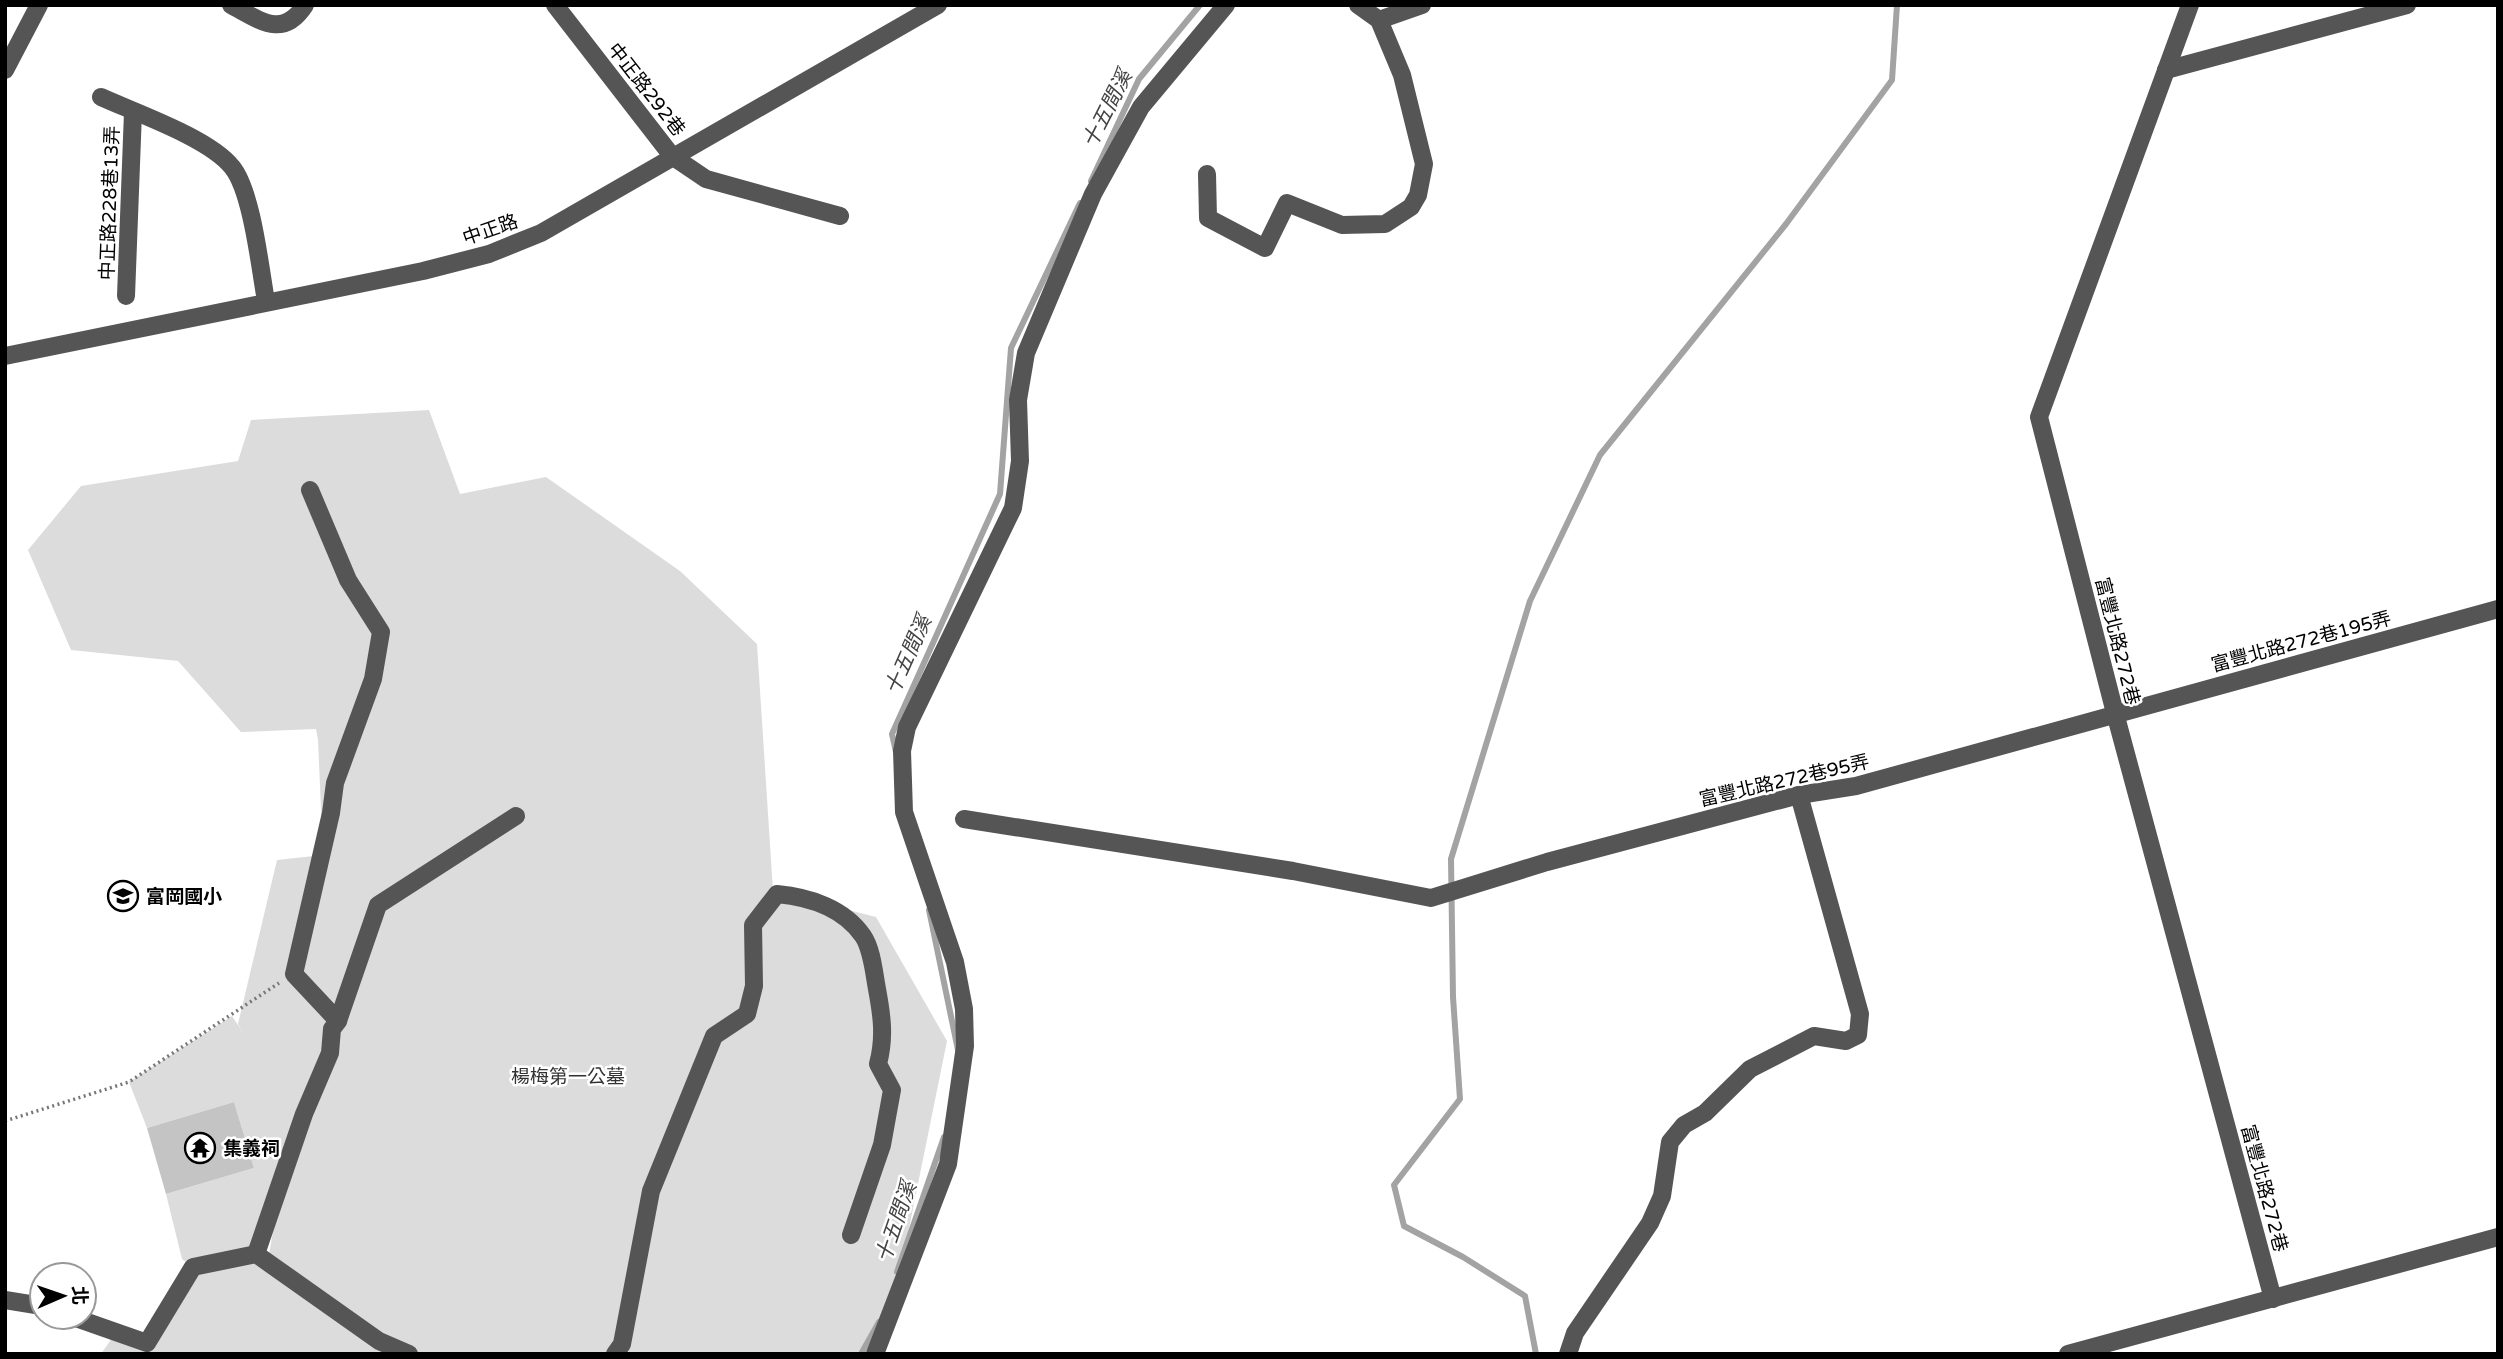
<svg xmlns="http://www.w3.org/2000/svg" width="2503" height="1359" viewBox="0 0 2503 1359" font-family="'Varela Round','Noto Sans TC',sans-serif">
	<style>
		.green { fill: #dcdcdc }
		.lines { fill: none; stroke-linecap: round; stroke-linejoin: round }
		.stream { stroke: #a3a3a3; stroke-width: 6 }
		.building { fill: #c4c4c4 }
		.path { stroke: #777; stroke-width: 3.5; stroke-dasharray: 2 3.5; stroke-linecap: butt }
		.minor { stroke: #555; stroke-width: 18 }
		.labels { text-anchor: middle; stroke-width: 5; stroke-linejoin: round; paint-order: stroke }
		.street-label { font-size: 19px; fill: #000; stroke: #fff }
		.poi-label { font-size: 19px; font-weight: bold; fill: #000; stroke: #fff; text-anchor: start }
		.park-label { font-size: 19px; fill: #333; stroke: #fff }
		.water-label { font-size: 21px; font-style: italic; fill: #444; stroke: #fff }
	</style>
	<rect width="100%" height="100%" fill="#fff"/>
	<path class="green" d="M429 410 460 494 546 477 680 571 757 644 773 891 876 917 947 1041 908 1233 872 1354H101L114 1335 146 1341 198 1274 268 1260 292 1124 256 1254 193 1267 182 1259 166 1194 254 1168 234 1102 147 1128 129 1082 232 1016 242 1031 238 1024 277 860 323 855 318 740 316 729 241 732 178 661 71 650 28 550 81 486 238 461 251 420Z"/>
	<g class="lines">
		<g class="stream">
			<path d="M1091 181 1139 79 1200 5"/>
			<path d="M896 752 892 734 1000 494 1011 348 1080 203"/>
			<path d="M929 910 958 1050"/>
			<path d="M897 1272 944 1137"/>
			<path d="M861 1354 879 1322"/>
			<path d="M1536 1354 1525 1296 1463 1257 1404 1226 1394 1185 1460 1099 1453 997 1451 859 1530 601 1600 455 1786 224 1892 80 1897 5"/>
		</g>
	</g>
	<path class="building" d="M234 1102 254 1168 166 1194 147 1128Z"/>
	<g class="lines">
		<path class="path" d="M5 1121 129 1082 279 983"/>
		<g class="minor">
			<path d="M231 5C261 21 283 39 305 5"/>
			<path d="M555 5 672 156 706 179 840 216"/>
			<path d="M2190 5 2039 417 2115 713 2273 1299"/>
			<path d="M1379 20 1422 5"/>
			<path d="M5 70 39 5"/>
			<path d="M2166 70 2407 5"/>
			<path d="M101 97C136 113 209 138 232 167 252 191 260 268 266 301"/>
			<path d="M1207 174 1208 218 1265 248 1287 203 1342 225 1385 224 1411 207 1418 195 1424 164 1402 75 1379 20 1358 5"/>
			<path d="M126 296 133 112"/>
			<path d="M5 356 423 271 489 254 541 233 938 5"/>
			<path d="M310 490 348 580 381 632 373 679 335 783 331 813 294 974 338 1021"/>
			<path d="M964 819 1293 871 1431 898 1547 862 1799 795 1856 786 2498 609"/>
			<path d="M256 1254 304 1114 330 1053 332 1029 338 1021 378 905 516 816"/>
			<path d="M5 1300 42 1306"/>
			<path d="M73 1317 147 1343 193 1267 256 1254 379 1341 409 1354"/>
			<path d="M615 1354 622 1344 651 1191 714 1036 747 1014 754 986 753 925 777 894C809 897 844 908 863 936 872 949 874 973 877 989 882 1016 885 1037 878 1064L892 1090 882 1145 851 1235"/>
			<path d="M875 1354 948 1164 965 1046 964 1009 955 962 904 812 902 751 907 727 1013 508 1020 461 1018 400 1026 353 1093 194 1141 107 1226 5"/>
			<path d="M1568 1354 1575 1333 1650 1223 1662 1196 1670 1142 1684 1125 1705 1113 1750 1069 1814 1036 1846 1041 1858 1035 1860 1014 1799 795"/>
			<path d="M2068 1354 2498 1237"/>
		</g>
	</g>
	<defs>
		<g id="school-ring" transform="scale(1.575)"><circle r="9.5" fill="#fff" stroke="#000" stroke-width="1.5"/><path d="M0-5L7-2L0 1L-7-2ZM-4 1L0 2.5L4 1V4Q0 6-4 4Z" fill="#000"/></g>
		<g id="temple-ring" transform="scale(1.575)"><circle r="9.5" fill="#fff" stroke="#000" stroke-width="1.5"/><path d="M0-6L5-2H3V0L6.5 2.5H4V6H1.5V3h-3V6H-4V2.5H-6.5L-3 0V-2H-5Z" fill="#000"/></g>
	</defs>
	<g fill-rule="evenodd">
		<use href="#school-ring" x="123" y="896"/>
		<use href="#temple-ring" x="200" y="1148"/>
	</g>
	<g class="labels">
		<g class="street-label">
			<text transform="translate(647 89) rotate(52)" y="7">中正路292巷</text>
			<text transform="translate(109 203) rotate(-88)" y="7">中正路228巷13弄</text>
			<text transform="translate(490 229) rotate(-19)" y="7">中正路</text>
			<text transform="translate(2118 641) rotate(76)" y="7">富豐北路272巷</text>
			<text transform="translate(2301 641) rotate(-15)" y="7">富豐北路272巷195弄</text>
			<text transform="translate(1784 780) rotate(-13)" y="7">富豐北路272巷95弄</text>
			<text transform="translate(2265 1188) rotate(75)" y="7">富豐北路272巷</text>
		</g>
		<g class="poi-label">
			<text x="146" y="903">富岡國小</text>
			<text x="223" y="1155">集義祠</text>
		</g>
		<g class="park-label">
			<text x="568" y="1083">楊梅第一公墓</text>
		</g>
		<g class="water-label">
			<text transform="translate(1107 109) rotate(-63)" y="7">十五間溪</text>
			<text transform="translate(908 655) rotate(-66)" y="7">十五間溪</text>
			<text transform="translate(896 1222) rotate(-71)" y="7">十五間溪</text>
		</g>
	</g>
	<rect width="2503" height="1359" fill="none" stroke="#000000" stroke-width="14"/>
	<g transform="translate(63 1296) rotate(88)"><circle r="33" fill="#ffffff" stroke="#999999" stroke-width="2"/>
	<path d="M0-5L12 26L0 18L-12 26Z" fill="#000000"/>
	<text y="-10" font-size="19" font-weight="bold" text-anchor="middle" fill="#000000">北</text>
	</g>
</svg>
